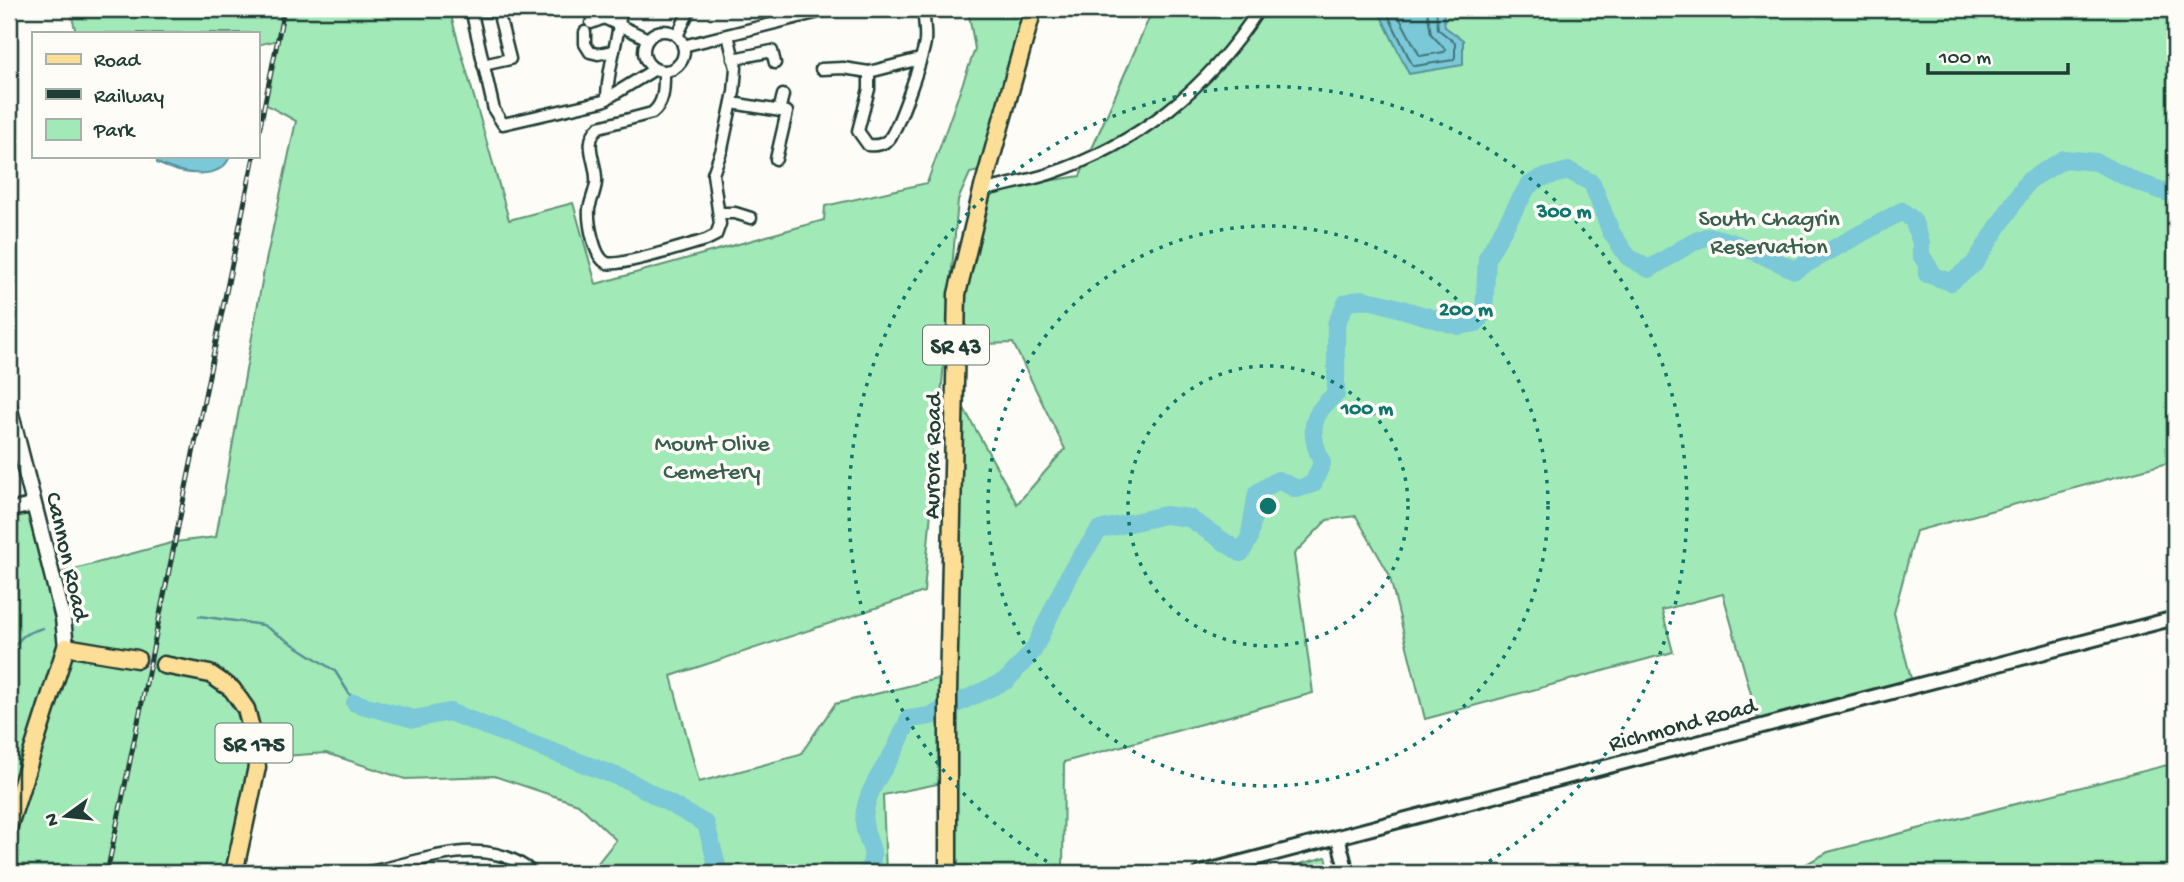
<svg xmlns="http://www.w3.org/2000/svg" width="2184" height="882" viewBox="0 0 2184 882" font-family="'Gochi Hand',sans-serif">
	<style>
		.green { fill: #a1e9b6; stroke: #609375; stroke-width: 2 }
		.water { fill: #7ac8d8; stroke: #569096; stroke-width: 2 }
		.lines { fill: none; stroke-linecap: round; stroke-linejoin: round }
		.shore { stroke: #437576; stroke-width: 2 }
		.stream { stroke: #569096; stroke-width: 2.5 }
		.river { stroke: #7ac8d8; stroke-width: 18 }
		.primary-tunnel { stroke: #d1d6d0; stroke-width: 16; stroke-dasharray: 16 8; stroke-linecap: butt }
		.minor-casing { stroke: #1f3d34; stroke-width: 15 }
		.tertiary-casing { stroke: #1f3d34; stroke-width: 18 }
		.secondary-casing { stroke: #1f3d34; stroke-width: 19 }
		.primary-casing { stroke: #1f3d34; stroke-width: 21 }
		.minor { stroke: #fdfcf7; stroke-width: 10 }
		.tertiary { stroke: #fdfcf7; stroke-width: 12 }
		.secondary { stroke: #fdfcf7; stroke-width: 14 }
		.primary { stroke: #fcde96; stroke-width: 16 }
		.rail-casing { stroke: #1f3d34; stroke-width: 5 }
		.rail { stroke: #fdfcf7; stroke-width: 2.5; stroke-dasharray: 8; stroke-linecap: butt }
		.ring { fill: none; stroke: #0f766e; stroke-width: 3.5; stroke-dasharray: 3.5 7 }
		.labels { text-anchor: middle; stroke-width: 7; stroke-linejoin: round; paint-order: stroke }
		.shield { fill: #fdfcf7; stroke: #62766e; stroke-width: 2 }
		.shield-label { font-size: 23px; font-weight: bold; fill: #1f3d34 }
		.park-label { font-size: 24px; fill: #395f4e; stroke: #fdfcf7 }
		.street-label { font-size: 24px; fill: #1f3d34; stroke: #fdfcf7 }
		.centre { fill: #0f766e; stroke: #fdfcf7; stroke-width: 3.5 }
		.ring-label { font-size: 21px; text-anchor: middle; font-weight: bold; fill: #0f766e; stroke: #fdfcf7; stroke-width: 7; stroke-linejoin: round; paint-order: stroke }
	</style>
	<rect width="100%" height="100%" fill="#fdfcf7"/>
	<filter id="ink" filterUnits="userSpaceOnUse"><feTurbulence type="fractalNoise" baseFrequency=".0143" numOctaves="2"/><feDisplacementMap in="SourceGraphic" scale="14" xChannelSelector="R" yChannelSelector="G"/><feConvolveMatrix kernelMatrix="1 2 1 2 8 2 1 2 1" color-interpolation-filters="sRGB"/></filter>
	<g filter="url(#ink)">
		<g class="green">
			<path d="M70 9H449L509 220 573 203 596 284 824 220 825 206 927 183 975 49 968 9H1033L988 169 970 173 958 200 924 592 671 676 699 782 800 755 835 704 949 676 955 392 1017 504 1065 449 1013 343 956 345 982 191 1080 176 1153 9H2175V461L1916 531 1894 613 1913 686 1760 726 1723 594 1662 610 1673 652 1425 719 1389 574 1356 516 1327 520 1294 554 1313 693 1064 762 1063 873H948L947 782 883 795 886 873H590L616 840 578 804 494 776 405 779 326 753 256 758 234 873H31L9 866V510L34 505 52 575 175 542 216 537 264 270 296 121 265 104 278 40 257 45V33H76Z"/>
			<path d="M2175 763V873H1790L1828 852Z"/>
			<path d="M1326 857 1331 873H1266Z"/>
		</g>
		<g class="water">
			<path d="M1384 9H1443L1445 27 1463 40V65L1409 74 1381 16Z"/>
			<path d="M157 156H230C221 183 177 173 157 163Z"/>
		</g>
		<g class="lines">
			<g class="shore">
				<path d="M1390 9 1389 17 1412 64 1415 66 1453 60 1455 57V43L1438 29 1436 9"/>
				<path d="M1399 9V17L1420 56 1444 52 1446 50 1431 34 1427 9"/>
			</g>
			<g class="stream">
				<path d="M199 616 263 625 335 671 355 703"/>
				<path d="M9 654C22 637 19 635 43 628"/>
			</g>
			<g class="river">
				<path d="M355 703 414 719 449 712 629 781 706 824 719 873"/>
				<path d="M866 873C881 850 865 844 864 822 864 795 880 775 893 753 899 742 904 730 909 719L930 716 1007 680 1033 651 1070 573 1099 530 1165 515 1189 518 1241 553 1249 539 1257 493 1278 480 1297 489 1313 484 1322 463C1309 433 1309 415 1336 394V324L1346 303 1361 299 1381 303 1459 326 1476 323 1484 312 1487 258 1528 186 1541 178 1569 171 1592 183 1611 232 1628 257 1649 269C1660 263 1698 237 1707 237 1727 236 1776 262 1795 270L1902 211 1913 220 1921 243V255L1930 269 1927 274 1951 282 1974 264 2028 181 2064 159 2096 162 2134 181 2165 192 2175 186"/>
			</g>
			<path class="primary-tunnel" d="M137 659 164 665"/>
			<g class="minor-casing">
				<g id="minor">
					<path d="M471 9 494 110 503 124 603 101 655 69"/>
					<path d="M471 10 498 11 510 59 483 65"/>
					<path d="M591 23 604 18 648 39"/>
					<circle cx="664" cy="51" r="20"/>
					<path d="M585 32V44L590 52 598 54 614 51"/>
					<path d="M677 36 690 9"/>
					<path d="M683 46 831 9"/>
					<path d="M733 59 772 51 775 63"/>
					<path d="M821 69 843 68 869 72 920 59"/>
					<path d="M664 71C664 87 665 103 652 113L599 127C581 143 598 163 596 183 595 191 591 200 589 209 588 222 594 258 607 263 620 267 688 245 706 240L716 235 720 224 713 174 722 149 734 92 736 68 728 35"/>
					<path d="M869 72V89L858 131 868 145C875 146 882 145 888 140 898 131 923 56 925 42 926 31 924 20 923 9"/>
					<path d="M607 99C607 67 619 40 621 9"/>
					<path d="M732 103 787 112 776 159"/>
					<path d="M779 111 783 95"/>
					<path d="M982 191C1004 185 1027 181 1049 174 1138 145 1209 87 1259 9"/>
					<path d="M719 213H735L751 218"/>
					<path d="M363 873C418 864 485 830 533 873"/>
				</g>
			</g>
			<g class="tertiary-casing">
				<g id="tertiary">
					<path d="M9 510 34 505"/>
					<path d="M1338 837 1347 873"/>
					<path d="M1200 873 2175 618"/>
				</g>
			</g>
			<g class="secondary-casing">
				<path id="secondary" d="M9 406 63 618 66 647"/>
			</g>
			<g class="primary-casing">
				<g id="primary">
					<path d="M164 665 210 674 232 689 246 709 253 736 257 767 234 873"/>
					<path d="M9 825 66 647 137 659"/>
					<path d="M948 873V692L957 294 982 191 1033 9"/>
				</g>
			</g>
			<use href="#minor" class="minor"/>
			<use href="#tertiary" class="tertiary"/>
			<use href="#secondary" class="secondary"/>
			<use href="#primary" class="primary"/>
			<g class="rail-casing">
				<g id="rail">
					<path d="M257 141 284 9"/>
					<path d="M107 873 254 156"/>
				</g>
			</g>
			<use href="#rail" class="rail"/>
		</g>
	</g>
	<g class="ring">
		<circle cx="1268" cy="506" r="140"/>
		<circle cx="1268" cy="506" r="280"/>
		<path d="M1065 872A419 419 0 1 1 1471 872"/>
	</g>
	<g class="labels">
		<g class="shield">
			<rect x="923" y="325.5" width="66" height="39" rx="5"/>
			<rect x="215.5" y="723.5" width="77" height="39" rx="5"/>
		</g>
		<g class="shield-label">
			<text x="956" y="353">SR 43</text>
			<text x="254" y="751">SR 175</text>
		</g>
		<g class="park-label">
			<text x="1769" y="225">South Chagrin<tspan x="1769" dy="28">Reservation</tspan></text>
			<text x="712" y="450">Mount Olive<tspan x="712" dy="28">Cemetery</tspan></text>
		</g>
		<g class="street-label">
			<text transform="translate(931 456) rotate(-89)" y="8">Aurora Road</text>
			<text transform="translate(69 556) rotate(77)" y="8">Cannon Road</text>
			<text transform="translate(1682 723) rotate(-15)" y="8">Richmond Road</text>
		</g>
	</g>
	<circle cx="1268" cy="506" r="10" class="centre"/>
	<g class="ring-label">
		<text x="1564" y="217">300 m</text>
		<text x="1466" y="315">200 m</text>
		<text x="1367" y="414">100 m</text>
	</g>
	<rect width="2184" height="882" fill="none" stroke="#fdfcf7" stroke-width="35"/>
	<rect x="18" y="18" width="2149" height="847" fill="none" stroke="#1f3d34" stroke-width="2.5" filter="url(#ink)"/>
	<rect x="32" y="32" width="228" height="126" fill="#fdfcf7" stroke="#a4b0a9" stroke-width="2"/>
	<rect x="46" y="54" width="35" height="10" fill="#fcde96" stroke="#a4b0a9" stroke-width="2"/>
	<text x="94" y="66" font-size="21" fill="#1f3d34">Road</text>
	<rect x="46" y="89" width="35" height="10" fill="#1f3d34" stroke="#a4b0a9" stroke-width="2"/>
	<text x="94" y="102" font-size="21" fill="#1f3d34">Railway</text>
	<rect x="46" y="119" width="35" height="21" fill="#a1e9b6" stroke="#a4b0a9" stroke-width="2"/>
	<text x="94" y="136" font-size="21" fill="#1f3d34">Park</text>
	<g transform="translate(66 816) rotate(255)" stroke="#fdfcf7" stroke-width="5" paint-order="stroke">
	<path d="M0-5L12 26L0 18L-12 26Z" fill="#1f3d34"/>
	<text y="-10" font-size="19" font-weight="bold" text-anchor="middle" fill="#1f3d34">N</text>
	</g>
	<path d="M1928 63v10h140v-10" fill="none" stroke="#1f3d34" stroke-width="3.5"/>
	<text x="1939" y="63" font-size="21" fill="#1f3d34" stroke="#fdfcf7" stroke-width="5" paint-order="stroke">100 m</text>
</svg>
